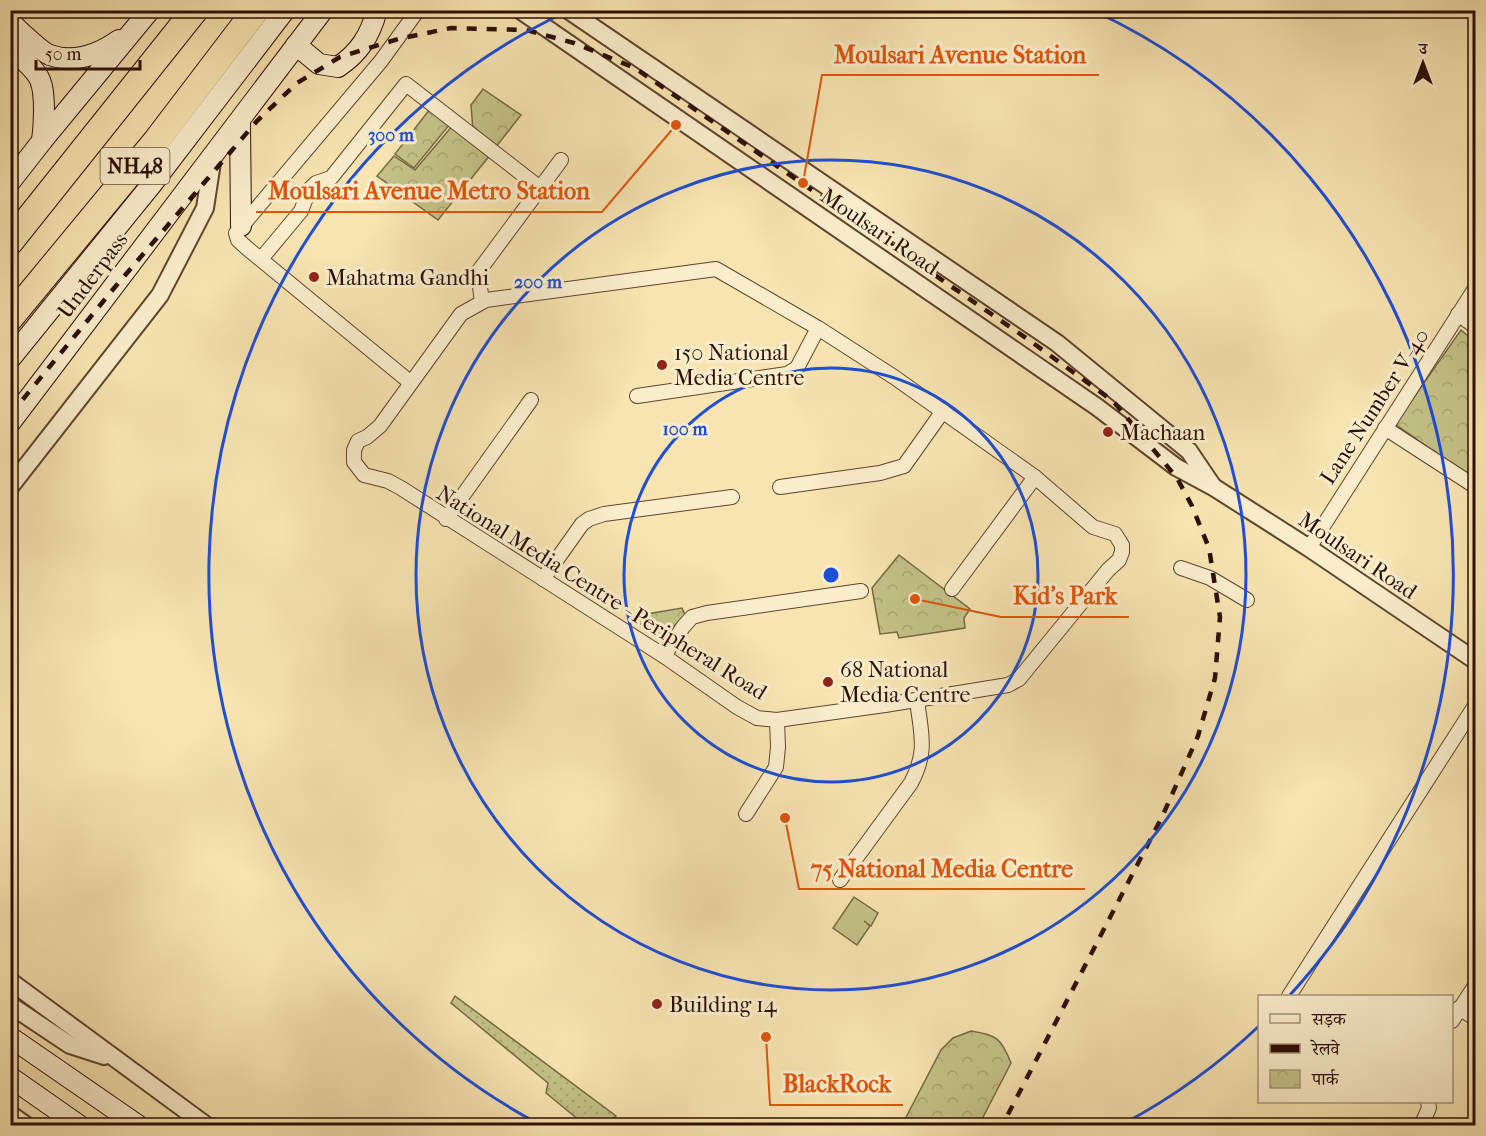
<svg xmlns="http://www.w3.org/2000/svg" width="1486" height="1136" viewBox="0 0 1486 1136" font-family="'IM FELL French Canon','Noto Serif Devanagari',serif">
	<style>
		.grass { fill: #c3c287; stroke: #786844; stroke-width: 1.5 }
		.park { fill: url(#park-crowns); stroke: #786844; stroke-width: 1.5 }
		.garden { fill: url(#garden-dots); stroke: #786844; stroke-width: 1.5 }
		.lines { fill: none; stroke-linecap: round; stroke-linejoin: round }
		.minor-casing { stroke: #5f442e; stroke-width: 16 }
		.tertiary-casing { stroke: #5f442e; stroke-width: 20 }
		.secondary-casing { stroke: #2c0e02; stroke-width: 22 }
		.motorway-casing { stroke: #2c0e02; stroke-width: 28 }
		.minor { stroke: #faedcc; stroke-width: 14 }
		.tertiary { stroke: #faedcc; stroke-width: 16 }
		.secondary { stroke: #faedcc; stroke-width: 20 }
		.motorway { stroke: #f7e4b1; stroke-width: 26 }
		.rail { stroke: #2c0e02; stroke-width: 4.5; stroke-dasharray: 10 10; stroke-linecap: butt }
		.ring { fill: none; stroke: #1d4ed8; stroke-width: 3 }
		.poi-dot { fill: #8f2418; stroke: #faedcc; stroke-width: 2 }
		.labels { text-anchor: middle; stroke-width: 6; stroke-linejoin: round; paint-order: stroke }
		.shield { fill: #faedcc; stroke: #6a513f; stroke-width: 1.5 }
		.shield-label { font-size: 21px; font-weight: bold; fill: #2c0e02 }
		.street-label { font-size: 22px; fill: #2c0e02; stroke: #faedcc }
		.poi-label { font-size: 22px; fill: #2c0e02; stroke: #faedcc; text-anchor: start }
		.centre { fill: #1d4ed8; stroke: #faedcc; stroke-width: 3 }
		.ring-label { font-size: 18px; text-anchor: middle; font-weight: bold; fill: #1d4ed8; stroke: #faedcc; stroke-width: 6; stroke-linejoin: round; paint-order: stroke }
		.leader { fill: none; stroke: #df550c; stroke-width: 2 }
		.callout-dot { fill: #df550c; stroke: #faedcc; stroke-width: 2 }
		.callout-label { font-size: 24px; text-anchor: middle; font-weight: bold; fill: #df550c; stroke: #faedcc; stroke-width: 6; stroke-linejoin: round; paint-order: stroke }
	</style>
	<defs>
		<pattern id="park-crowns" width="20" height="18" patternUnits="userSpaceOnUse" patternTransform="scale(1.5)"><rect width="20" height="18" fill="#c3c287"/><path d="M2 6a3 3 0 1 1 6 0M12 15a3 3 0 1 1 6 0" fill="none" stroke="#a8a673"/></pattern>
		<pattern id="garden-dots" width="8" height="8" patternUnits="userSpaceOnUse" patternTransform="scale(1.5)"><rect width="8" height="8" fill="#c3c287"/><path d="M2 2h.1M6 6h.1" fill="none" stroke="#a8a673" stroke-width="1.8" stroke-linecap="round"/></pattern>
	</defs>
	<rect width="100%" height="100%" fill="#f7e4b1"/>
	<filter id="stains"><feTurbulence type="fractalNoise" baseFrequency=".00333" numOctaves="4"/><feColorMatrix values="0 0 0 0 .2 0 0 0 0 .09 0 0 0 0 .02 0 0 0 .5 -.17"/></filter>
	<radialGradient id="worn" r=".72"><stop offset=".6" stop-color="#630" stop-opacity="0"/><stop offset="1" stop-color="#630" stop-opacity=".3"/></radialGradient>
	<path class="grass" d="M854 897 878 913 871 926 864 921 870 926 857 945 833 928Z"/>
	<g class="park">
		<path d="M483 89 521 115 495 148 473 130 471 105Z"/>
		<path d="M430 109 450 124 414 168 395 154Z"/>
		<path d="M453 125 490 155 438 220 377 176 394 156 415 170Z"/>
		<path d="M1461 330 1475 342V480L1395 424Z"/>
		<path d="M899 555 970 609 964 618 965 628 899 638 897 632 880 634 872 588Z"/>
		<path d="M682 608 685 615 663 638 629 617Z"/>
		<path d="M971 1031C997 1035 1001 1038 1011 1063L979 1125H902L941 1050 953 1038Z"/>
	</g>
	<path class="garden" d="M455 996 616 1116 604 1125H585L546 1093 548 1083 451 1003Z"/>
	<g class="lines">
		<g class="minor-casing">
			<g id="minor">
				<path d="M261 259 301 211 309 190 316 183 331 178 406 84 540 188"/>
				<path d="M716 269 818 328 894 377 1035 477 1093 527 1115 534 1122 545V552L1119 560 1108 570 1019 679 1008 685 885 705 777 720 757 718 737 707 664 656 401 488 388 481 364 475 354 462V450L358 441 367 437 380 426 461 314 486 300Z"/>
				<path d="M482 302 478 272 561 160"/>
				<path d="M1458 314 1476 327"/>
				<path d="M411 383 248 249 238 240 236 233 381 61 418 10"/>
				<path d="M637 396 787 374 797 368 818 328"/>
				<path d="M1385 428 1476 487"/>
				<path d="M780 487 880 473 904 466 943 411"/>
				<path d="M446 519 531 400"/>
				<path d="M1309 548 1476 287"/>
				<path d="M1181 568 1210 578 1247 600"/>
				<path d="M543 579 582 524 589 519 604 514 732 497"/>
				<path d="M952 589 1035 477"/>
				<path d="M664 656 683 627 692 617 707 613 861 591"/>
				<path d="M746 814 776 767 778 747 777 720"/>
				<path d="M840 880 911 783C928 751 921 734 917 700"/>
				<path d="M1289 996 1476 704"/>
				<path d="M1459 1008 1476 1019"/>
				<path d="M1452 1021 1476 984"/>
				<path d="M1421 1126 1429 1108 1428 1102"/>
			</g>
		</g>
		<g class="tertiary-casing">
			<g id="tertiary">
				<path d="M520 10 1097 407 1176 467 1215 488 1309 548 1476 661"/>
				<path d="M568 10 1057 343 1189 451 1212 485"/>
				<path d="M10 487 160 295 205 208 213 156"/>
				<path d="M10 981 207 1126"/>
				<path d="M10 1005 70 1045 104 1056"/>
				<path d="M10 1114 27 1126"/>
			</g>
		</g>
		<g class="secondary-casing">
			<g id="secondary">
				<path d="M10 22C19 30 41 52 50 55 75 64 99 54 119 40"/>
				<path d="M296 45 319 64 338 67C359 53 370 36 377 10"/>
				<path d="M10 49C20 57 35 68 40 80 46 94 44 125 42 141"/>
				<path d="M240 122 241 226"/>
				<path d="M10 182 42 141 150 10"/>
				<path d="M10 359 152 184 285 10"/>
				<path d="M10 423 323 10"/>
				<path d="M10 1037 139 1126"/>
				<path d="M10 1077 80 1126"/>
			</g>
		</g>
		<g class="motorway-casing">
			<g id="motorway">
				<path d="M10 242 195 10"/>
				<path d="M10 318 157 140 256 10"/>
			</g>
		</g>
		<use href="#minor" class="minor"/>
		<use href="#tertiary" class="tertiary"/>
		<use href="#secondary" class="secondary"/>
		<use href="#motorway" class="motorway"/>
		<path class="rail" d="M10 415 115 287 257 121 297 83 340 57 398 39 451 28 526 30 574 43 635 68 1026 338 1113 401 1177 478 1192 506 1209 548 1220 617 1215 678 1198 736 1162 817 1002 1126"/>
	</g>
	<g class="ring">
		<circle cx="831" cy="575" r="207"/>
		<circle cx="831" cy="575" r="415"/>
		<path d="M1259 1026A622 622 0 0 1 1123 1124M539 1124A622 622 0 0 1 568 11M1094 11A622 622 0 0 1 1290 995"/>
	</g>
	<g class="poi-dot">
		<circle cx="314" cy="277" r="6"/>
		<circle cx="662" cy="365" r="6"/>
		<circle cx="1108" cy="432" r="6"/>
		<circle cx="828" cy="682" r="6"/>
		<circle cx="657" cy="1004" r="6"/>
	</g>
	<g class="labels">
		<rect class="shield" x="100.5" y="148" width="69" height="36" rx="4.5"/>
		<g class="shield-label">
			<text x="135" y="173">NH48</text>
		</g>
		<g class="street-label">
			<text transform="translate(880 231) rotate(34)" y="8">Moulsari Road</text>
			<text transform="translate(92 275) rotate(-53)" y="8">Underpass</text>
			<text transform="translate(1374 406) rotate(-57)" y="8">Lane Number V-40</text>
			<text transform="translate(1358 555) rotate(34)" y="8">Moulsari Road</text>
			<text transform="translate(602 592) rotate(32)" y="8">National Media Centre - Peripheral Road</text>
		</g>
		<g class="poi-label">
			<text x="326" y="285">Mahatma Gandhi</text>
			<text x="674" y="360">150 National<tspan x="674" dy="25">Media Centre</tspan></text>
			<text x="1120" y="440">Machaan</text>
			<text x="840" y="677">68 National<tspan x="840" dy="25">Media Centre</tspan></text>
			<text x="669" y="1012">Building 14</text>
		</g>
	</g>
	<circle cx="831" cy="575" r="9" class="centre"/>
	<g class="ring-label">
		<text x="391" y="141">300 m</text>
		<text x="538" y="288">200 m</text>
		<text x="685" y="435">100 m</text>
	</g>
	<path class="leader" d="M803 183L822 75H1099M676 125L602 212H256M915 599L1001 617H1129M785 818L799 889H1085M766 1037L770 1105H903"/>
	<g class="callout-dot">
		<circle cx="803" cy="183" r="6"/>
		<circle cx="676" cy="125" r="6"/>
		<circle cx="915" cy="599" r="6"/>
		<circle cx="785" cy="818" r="6"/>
		<circle cx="766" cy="1037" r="6"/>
	</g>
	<g class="callout-label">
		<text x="960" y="63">Moulsari Avenue Station</text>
		<text x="429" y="199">Moulsari Avenue Metro Station</text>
		<text x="1065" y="604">Kid's Park</text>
		<text x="942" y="877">75 National Media Centre</text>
		<text x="837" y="1092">BlackRock</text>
	</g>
	<rect width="1486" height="1136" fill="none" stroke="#f7e4b1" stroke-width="36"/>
	<rect x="12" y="12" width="1462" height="1112" fill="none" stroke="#2c0e02" stroke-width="3"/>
	<rect x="18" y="18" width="1450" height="1100" fill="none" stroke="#2c0e02" stroke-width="1.5"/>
	<rect x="1258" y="995" width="195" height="108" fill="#faedcc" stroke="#a8947b" stroke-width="1.5"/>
	<rect x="1270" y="1014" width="30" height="9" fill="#faedcc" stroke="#a8947b" stroke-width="1.5"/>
	<text x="1312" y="1025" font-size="18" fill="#2c0e02">सड़क</text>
	<rect x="1270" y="1044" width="30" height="9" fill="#2c0e02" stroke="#a8947b" stroke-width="1.5"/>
	<text x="1312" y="1055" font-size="18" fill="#2c0e02">रेलवे</text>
	<rect x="1270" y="1070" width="30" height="18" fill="url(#park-crowns)" stroke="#a8947b" stroke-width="1.5"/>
	<text x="1312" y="1085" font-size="18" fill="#2c0e02">पार्क</text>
	<g transform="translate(1423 63)" stroke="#faedcc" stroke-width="4.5" paint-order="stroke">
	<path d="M0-4.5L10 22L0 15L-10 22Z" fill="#2c0e02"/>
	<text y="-9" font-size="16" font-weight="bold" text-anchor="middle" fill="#2c0e02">उ</text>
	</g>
	<path d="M36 60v9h104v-9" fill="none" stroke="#2c0e02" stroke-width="3"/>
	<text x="45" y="60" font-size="18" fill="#2c0e02" stroke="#faedcc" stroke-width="4.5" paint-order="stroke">50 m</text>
	<rect width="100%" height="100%" filter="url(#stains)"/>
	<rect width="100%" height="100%" fill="url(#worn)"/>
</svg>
